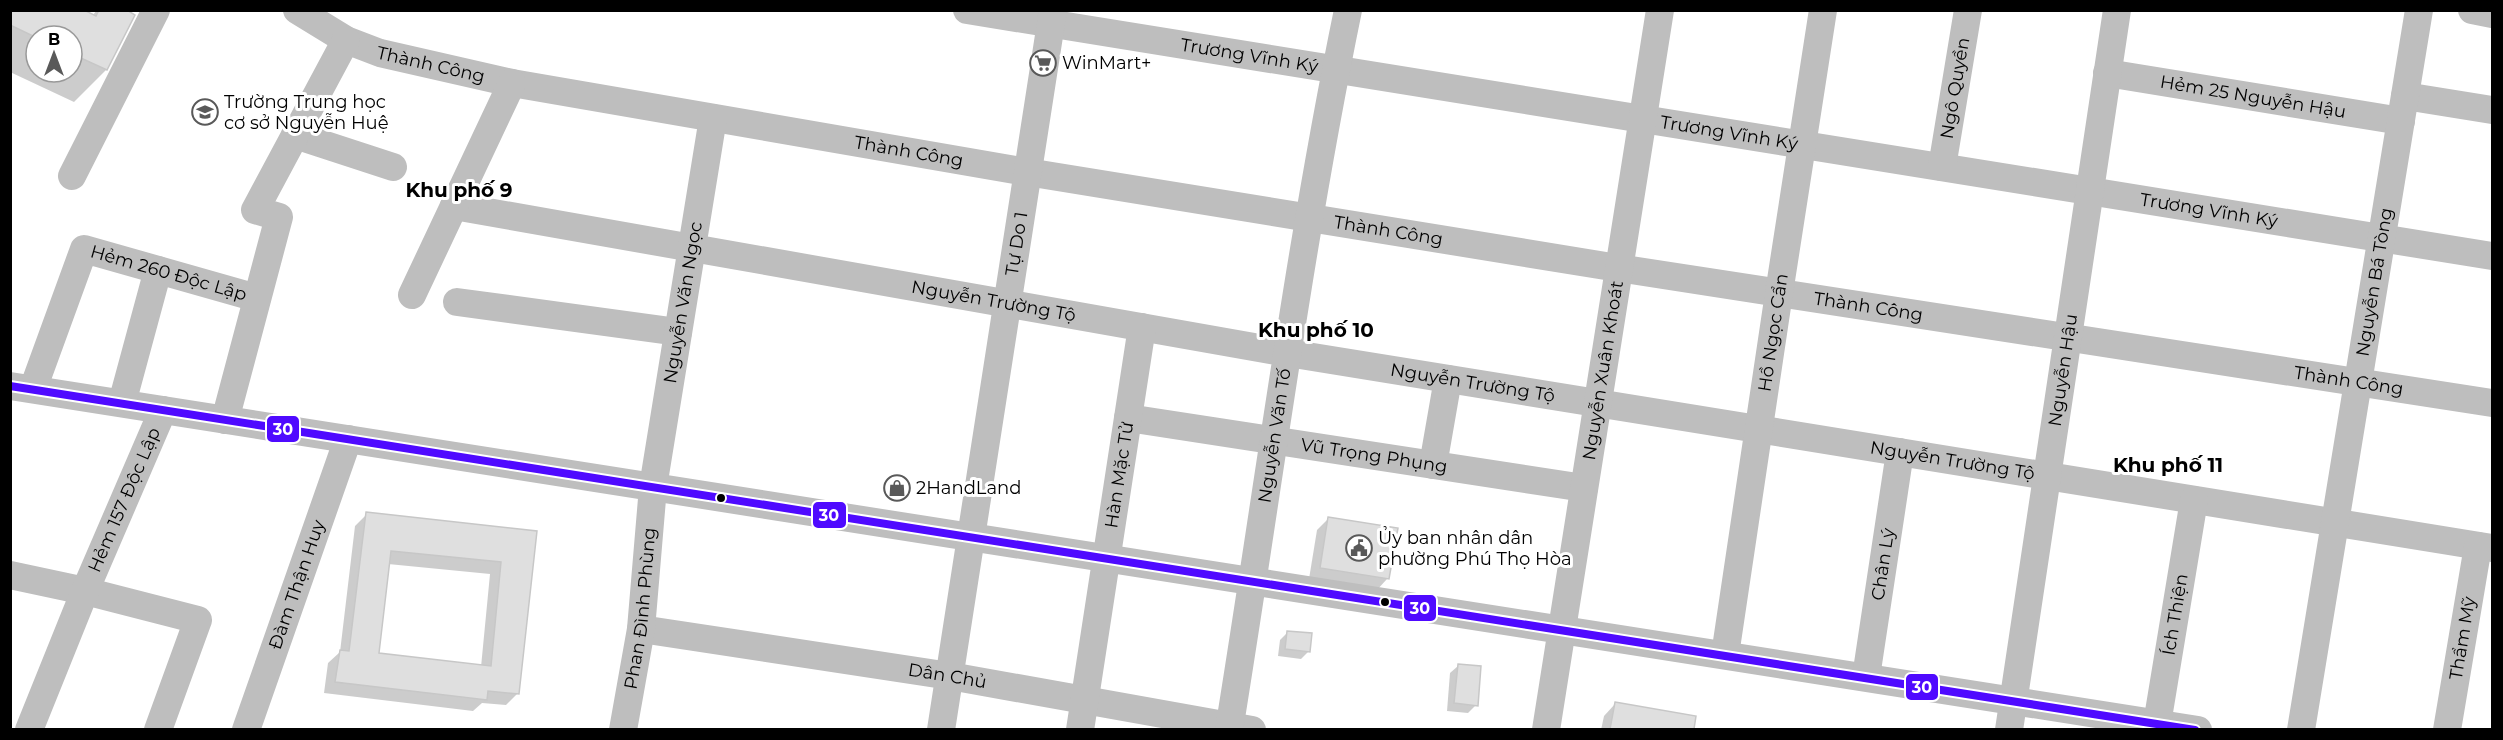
<svg xmlns="http://www.w3.org/2000/svg" width="2503" height="740" viewBox="0 0 2503 740" font-family="Montserrat,sans-serif">
	<style>
		.shadow { fill: #0003; fill-rule: evenodd }
		.building { fill: #dfdfdf; stroke: #c7c7c7; stroke-width: 1.5; fill-rule: evenodd }
		.lines { fill: none; stroke-linecap: round; stroke-linejoin: round }
		.minor { stroke: #bebebe; stroke-width: 28 }
		.bus-1-casing { stroke: #fff; stroke-width: 12 }
		.bus-1 { stroke: #4f0aff; stroke-width: 8 }
		.bus-dot { fill: #000; stroke: #fff; stroke-width: 2 }
		.labels { text-anchor: middle; stroke-width: 6; stroke-linejoin: round; paint-order: stroke }
		.street-label { font-size: 18px; fill: #000; stroke: #fff }
		.poi-label { font-size: 18px; fill: #000; stroke: #fff; text-anchor: start }
		.neighbourhood-label { font-size: 20px; font-weight: bold; fill: #000; stroke: #fff }
		.line-badge { stroke: #fff; stroke-width: 2 }
		.badge-label { font-size: 16px; text-anchor: middle; font-weight: bold; fill: #fff }
	</style>
	<rect width="100%" height="100%" fill="#fff"/>
	<g class="shadow">
		<path d="M10 10 92 16 97 10H111L133 15 106 70 74 102 10 72ZM36 36H72V72H36Z"/>
		<path d="M367 514 535 532 518 693 506 705 482 703 473 711 324 693 328 663 340 652 355 526ZM388 564 490 574 481 667 378 655Z"/>
		<path d="M1329 518 1387 579 1376 591 1309 579 1317 530Z"/>
		<path d="M1288 632 1309 651 1301 659 1278 656 1280 640Z"/>
		<path d="M1458 666 1476 705 1468 713 1447 711 1450 673Z"/>
		<path d="M1615 704 1695 717 1693 730H1601L1604 716Z"/>
	</g>
	<g class="building">
		<path d="M10 10H84L96 16 99 10H127L135 15 107 70 72 54V36H33L10 25Z"/>
		<path d="M366 512 537 531 519 694 488 691 487 700 335 682 340 650 349 651ZM391 551 501 562 491 666 379 653Z"/>
		<path d="M1328 517 1398 528 1389 579 1320 568Z"/>
		<path d="M1287 631 1312 633 1310 652 1285 649Z"/>
		<path d="M1458 664 1481 666 1478 706 1454 703Z"/>
		<path d="M1615 702 1696 716 1694 729H1610Z"/>
	</g>
	<g class="lines">
		<g class="minor">
			<path id="s1" d="M297 10 346 40 380 53 512 83 1027 172 1618 268 2492 403"/>
			<path id="s2" d="M967 10 2492 256"/>
			<path d="M2472 10 2492 14"/>
			<path id="s3" d="M2107 73 2401 121"/>
			<path d="M2405 96 2492 110"/>
			<path d="M295 135 393 167"/>
			<path id="s4" d="M1942 167 1968 10"/>
			<path d="M72 176 156 10"/>
			<path id="s5" d="M454 206 1288 353 2492 548"/>
			<path d="M412 295 512 83"/>
			<path d="M457 302 678 332"/>
			<path d="M10 386 2198 730"/>
			<path id="s6" d="M33 389 84 249 257 298"/>
			<path d="M122 403 158 270"/>
			<path id="s7" d="M1128 418 1584 488"/>
			<path d="M225 420 279 217 255 210 346 40"/>
			<path d="M1433 465 1448 379"/>
			<path d="M10 575 85 591 198 620 158 730"/>
			<path id="s8" d="M641 629 950 676 1252 730"/>
			<path id="s9" d="M1725 655 1779 293 1823 10"/>
			<path id="s10" d="M1866 677 1900 452"/>
			<path id="s11" d="M29 730 85 591 163 410"/>
			<path id="s12" d="M246 730 348 439"/>
			<path id="s13" d="M623 730 641 629 653 487 713 118"/>
			<path id="s14" d="M941 730 1053 10"/>
			<path id="s15" d="M1080 730 1142 327"/>
			<path id="s16" d="M1229 730C1268 490 1299 248 1348 10"/>
			<path id="s17" d="M1546 730 1660 10"/>
			<path id="s18" d="M2009 730 2117 10"/>
			<path id="s19" d="M2156 730 2194 500"/>
			<path id="s20" d="M2301 730 2419 10"/>
			<path id="s21" d="M2447 730 2478 546"/>
		</g>
		<g class="bus-1-casing">
			<path id="bus-1" d="M10 386 2195 730"/>
		</g>
		<use href="#bus-1" class="bus-1"/>
	</g>
	<defs>
		<g id="supermarket-ring" transform="scale(1.35)"><circle r="9.5" fill="#fff" stroke="#595959" stroke-width="1.5"/><path d="M-6-5.5h2.5l.6 2H6L4.5 2H-2.5L-4.4-4H-6ZM-1.5 3.2a1.3 1.3 0 1 0 .1 0ZM3 3.2a1.3 1.3 0 1 0 .1 0Z" fill="#595959"/></g>
		<g id="school-ring" transform="scale(1.35)"><circle r="9.5" fill="#fff" stroke="#595959" stroke-width="1.5"/><path d="M0-5L7-2L0 1L-7-2ZM-4 1L0 2.5L4 1V4Q0 6-4 4Z" fill="#595959"/></g>
		<g id="shop-ring" transform="scale(1.35)"><circle r="9.5" fill="#fff" stroke="#595959" stroke-width="1.5"/><path d="M-5-2.5h2.3a2.7 3.5 0 0 1 5.4 0H5L5.5 6h-11ZM-1.5-2.5h3a1.5 2.3 0 0 0-3 0Z" fill="#595959"/></g>
		<g id="civic-ring" transform="scale(1.35)"><circle r="9.5" fill="#fff" stroke="#595959" stroke-width="1.5"/><path d="M-.6-6.5H3V-4.5H.6V-3L4-1V1h2V6H-6V1h2V-1L-.6-3ZM-1.2 2.5V6h2.4V2.5Z" fill="#595959"/></g>
	</defs>
	<g fill-rule="evenodd">
		<use href="#supermarket-ring" x="1043" y="63"/>
		<use href="#school-ring" x="205" y="112"/>
		<use href="#shop-ring" x="897" y="488"/>
		<use href="#civic-ring" x="1359" y="548"/>
	</g>
	<g class="bus-dot">
		<circle cx="721" cy="498" r="5"/>
		<circle cx="1385" cy="602" r="5"/>
	</g>
	<g class="labels">
		<g class="street-label">
			<text dy="6" stroke="none"><textPath href="#s2" startOffset="286">Trương Vĩnh Ký</textPath></text>
			<text dy="6" stroke="none"><textPath href="#s1" startOffset="146">Thành Công</textPath></text>
			<text dy="6" stroke="none"><textPath href="#s4" startOffset="80">Ngô Quyền</textPath></text>
			<text dy="6" stroke="none"><textPath href="#s3" startOffset="148">Hẻm 25 Nguyễn Hậu</textPath></text>
			<text dy="6" stroke="none"><textPath href="#s2" startOffset="772">Trương Vĩnh Ký</textPath></text>
			<text dy="6" stroke="none"><textPath href="#s1" startOffset="632">Thành Công</textPath></text>
			<text dy="6" stroke="none"><textPath href="#s2" startOffset="1258">Trương Vĩnh Ký</textPath></text>
			<text dy="6" stroke="none"><textPath href="#s1" startOffset="1118">Thành Công</textPath></text>
			<text dy="6" stroke="none"><textPath href="#s14" startOffset="492">Tự Do 1</textPath></text>
			<text dy="6" stroke="none"><textPath href="#s6" startOffset="237">Hẻm 260 Độc Lập</textPath></text>
			<text dy="6" stroke="none"><textPath href="#s20" startOffset="454">Nguyễn Bá Tòng</textPath></text>
			<text dy="6" stroke="none"><textPath href="#s5" startOffset="548">Nguyễn Trường Tộ</textPath></text>
			<text dy="6" stroke="none"><textPath href="#s13" startOffset="432">Nguyễn Văn Ngọc</textPath></text>
			<text dy="6" stroke="none"><textPath href="#s1" startOffset="1604">Thành Công</textPath></text>
			<text dy="6" stroke="none"><textPath href="#s9" startOffset="326">Hồ Ngọc Cẩn</textPath></text>
			<text dy="6" stroke="none"><textPath href="#s17" startOffset="364">Nguyễn Xuân Khoát</textPath></text>
			<text dy="6" stroke="none"><textPath href="#s18" startOffset="364">Nguyễn Hậu</textPath></text>
			<text dy="6" stroke="none"><textPath href="#s1" startOffset="2090">Thành Công</textPath></text>
			<text dy="6" stroke="none"><textPath href="#s5" startOffset="1034">Nguyễn Trường Tộ</textPath></text>
			<text dy="6" stroke="none"><textPath href="#s16" startOffset="298">Nguyễn Văn Tố</textPath></text>
			<text dy="6" stroke="none"><textPath href="#s7" startOffset="249">Vũ Trọng Phụng</textPath></text>
			<text dy="6" stroke="none"><textPath href="#s5" startOffset="1520">Nguyễn Trường Tộ</textPath></text>
			<text dy="6" stroke="none"><textPath href="#s15" startOffset="258">Hàn Mặc Tử</textPath></text>
			<text dy="6" stroke="none"><textPath href="#s11" startOffset="249">Hẻm 157 Độc Lập</textPath></text>
			<text dy="6" stroke="none"><textPath href="#s10" startOffset="114">Chân Lý</textPath></text>
			<text dy="6" stroke="none"><textPath href="#s12" startOffset="154">Đàm Thận Huy</textPath></text>
			<text dy="6" stroke="none"><textPath href="#s13" startOffset="123">Phan Đình Phùng</textPath></text>
			<text dy="6" stroke="none"><textPath href="#s19" startOffset="117">Ích Thiện</textPath></text>
			<text dy="6" stroke="none"><textPath href="#s21" startOffset="93">Thẩm Mỹ</textPath></text>
			<text dy="6" stroke="none"><textPath href="#s8" startOffset="310">Dân Chủ</textPath></text>
		</g>
		<g class="poi-label">
			<text x="1062" y="69">WinMart+</text>
			<text x="224" y="108">Trường Trung học<tspan x="224" dy="21">cơ sở Nguyễn Huệ</tspan></text>
			<text x="916" y="494">2HandLand</text>
			<text x="1378" y="544">Ủy ban nhân dân<tspan x="1378" dy="21">phường Phú Thọ Hòa</tspan></text>
		</g>
		<g class="neighbourhood-label">
			<text x="459" y="197">Khu phố 9</text>
			<text x="1316" y="337">Khu phố 10</text>
			<text x="2168" y="472">Khu phố 11</text>
		</g>
	</g>
	<g class="line-badge">
		<rect x="266" y="415" width="34" height="28" rx="6" fill="#4f0aff"/>
		<rect x="812" y="501" width="35" height="28" rx="6" fill="#4f0aff"/>
		<rect x="1403" y="594" width="34" height="28" rx="6" fill="#4f0aff"/>
		<rect x="1905" y="673" width="34" height="28" rx="6" fill="#4f0aff"/>
	</g>
	<g class="badge-label">
		<text x="283" y="435">30</text>
		<text x="829" y="521">30</text>
		<text x="1420" y="614">30</text>
		<text x="1922" y="693">30</text>
	</g>
	<rect width="2503" height="740" fill="none" stroke="#000000" stroke-width="24"/>
	<g transform="translate(54 54)"><circle r="28" fill="#ffffff" stroke="#999999" stroke-width="1.5"/>
	<path d="M0-4.5L10 22L0 15L-10 22Z" fill="#595959"/>
	<text y="-9" font-size="16" font-weight="bold" text-anchor="middle" fill="#000000">B</text>
	</g>
</svg>
